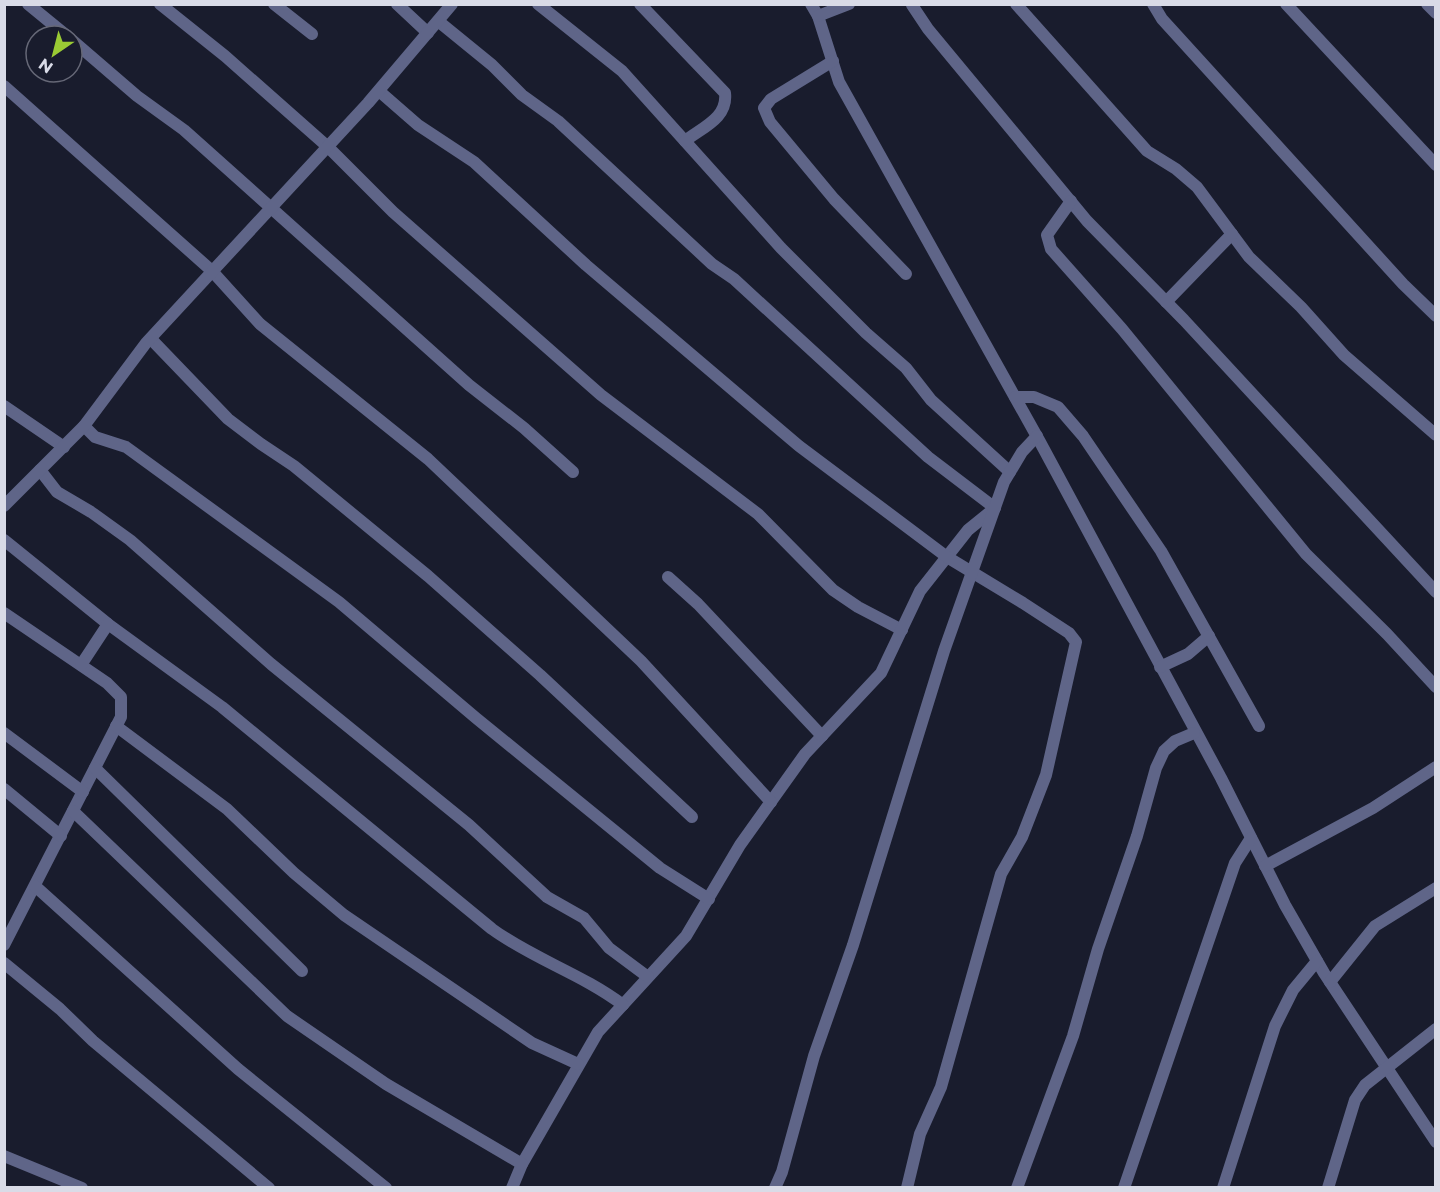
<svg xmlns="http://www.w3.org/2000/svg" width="1440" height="1192" viewBox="0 0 1440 1192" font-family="Montserrat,sans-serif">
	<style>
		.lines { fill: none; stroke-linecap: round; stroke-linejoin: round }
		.street { stroke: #5f6588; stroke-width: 12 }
	</style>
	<rect width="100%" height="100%" fill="#191c2d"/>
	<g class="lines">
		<g class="street">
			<path d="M28 4 67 36"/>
			<path d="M160 4 225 56 328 147 393 212 601 395 758 514 833 590 858 607 902 630"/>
			<path d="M274 4 312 34"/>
			<path d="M397 4 428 33"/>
			<path d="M538 4 622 71 781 248 866 333 906 368 931 400 1010 472"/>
			<path d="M640 4 725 93C728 118 703 127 685 141"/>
			<path d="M811 4 818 16 839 82 1040 442 1221 778 1285 905 1324 973 1436 1142"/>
			<path d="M1016 4 1147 151 1176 169 1197 187 1249 257 1301 307 1344 355 1436 435"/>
			<path d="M1153 4 1162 19 1403 284 1436 316"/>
			<path d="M1286 4 1436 165"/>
			<path d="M1427 4 1436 13"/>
			<path d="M912 5 928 29 1087 221 1184 320 1436 592"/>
			<path d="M818 16 849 4"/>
			<path d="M438 21 492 65 522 95 558 121 712 264 734 279 928 457 995 508 968 530 920 591 881 673 805 754 740 845 686 936 598 1032 522 1164 512 1188"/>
			<path d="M72 40 137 96 184 130 469 385 524 428 573 472"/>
			<path d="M833 61 771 99 764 108 770 122 834 199 906 274"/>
			<path d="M4 86 212 271 260 324 428 459 641 661 771 802"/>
			<path d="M379 91 418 125 474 162 586 265 799 446 947 557 1023 603 1069 633 1076 642 1046 775 1022 837 1001 874 941 1087 920 1134 907 1188"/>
			<path d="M1071 201 1047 235 1051 249 1122 329 1306 554 1387 634 1436 687"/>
			<path d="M1166 302 1232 234"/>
			<path d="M151 339 228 419 261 444 294 466 428 576 540 675 692 817"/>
			<path d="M1015 397H1034L1058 407 1083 436 1161 551 1259 726"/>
			<path d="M4 406 64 447"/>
			<path d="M84 426 95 437 126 447 339 602 476 718 660 868 709 899"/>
			<path d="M40 470 57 492 91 512 130 540 271 664 469 825 547 897 584 918 609 948 648 977"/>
			<path d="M4 506 84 426 146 343 368 103 452 4"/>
			<path d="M4 540 108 624 222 707 492 929C533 959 582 974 623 1005"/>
			<path d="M668 577 698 604 822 736"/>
			<path d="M4 613 107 683 121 697V717L4 945"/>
			<path d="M81 665 108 624"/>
			<path d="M1160 667 1188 654 1209 636"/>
			<path d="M116 726 227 809 294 873 344 915 532 1043 578 1064"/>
			<path d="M4 733 83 792"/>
			<path d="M95 768 302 971"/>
			<path d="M4 789 61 836"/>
			<path d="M73 811 287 1016 386 1084 522 1164"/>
			<path d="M1265 866 1373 808 1436 767"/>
			<path d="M35 886 238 1069 386 1188"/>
			<path d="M4 963 60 1009 93 1041 269 1188"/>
			<path d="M1330 982 1375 926 1436 888"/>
			<path d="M4 1156 82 1188"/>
			<path d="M775 1188 782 1172 814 1056 853 945 944 651 1004 482 1022 452 1037 436"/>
			<path d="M1017 1188 1073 1036 1098 949 1137 836 1156 768 1164 751 1175 741 1194 733"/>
			<path d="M1124 1188 1235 863 1251 838"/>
			<path d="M1223 1188 1275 1026 1293 990 1317 961"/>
			<path d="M1328 1188 1355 1100 1365 1085 1436 1029"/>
		</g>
	</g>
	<rect width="1440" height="1192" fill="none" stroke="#d9dbe7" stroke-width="12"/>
	<g transform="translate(54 54) rotate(215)"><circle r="28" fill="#191c2d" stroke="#666877" stroke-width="1.5"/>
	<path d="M0-4.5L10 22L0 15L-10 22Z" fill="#9acb34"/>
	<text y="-9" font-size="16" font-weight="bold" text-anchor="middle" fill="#d9dbe7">N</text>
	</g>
</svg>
